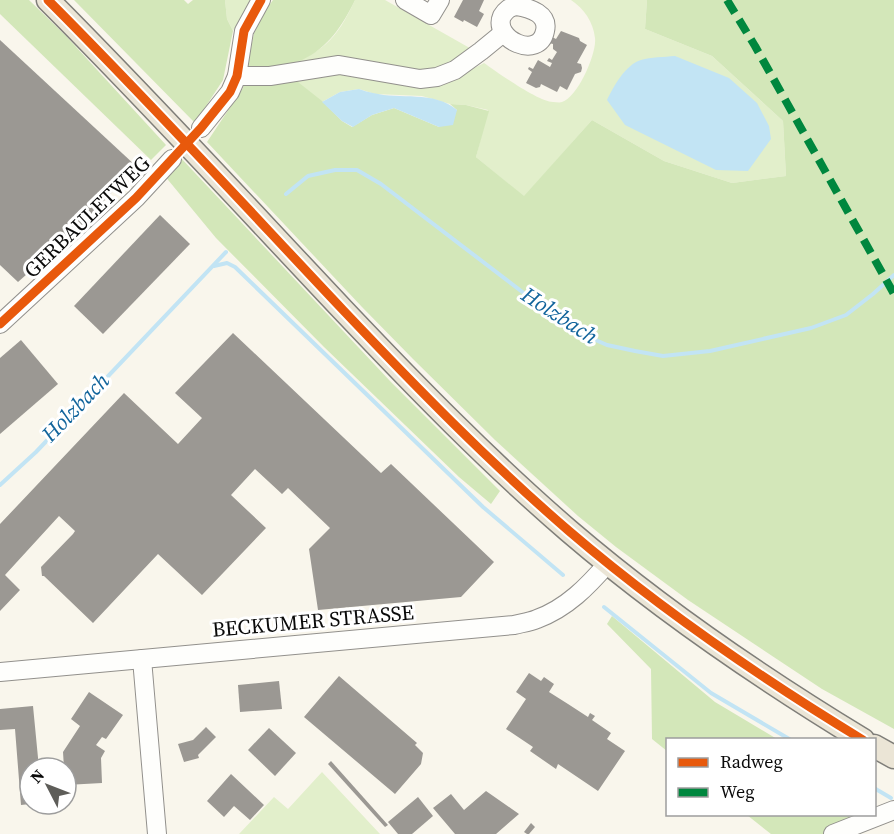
<svg xmlns="http://www.w3.org/2000/svg" width="894" height="834" viewBox="0 0 894 834" font-family="'Source Serif 4',serif">
	<style>
		.green { fill: #e2efcb }
		.forest { fill: #d3e7b9 }
		.water { fill: #c2e4f4 }
		.lines { fill: none; stroke-linecap: round; stroke-linejoin: round }
		.stream { stroke: #c2e4f4; stroke-width: 4 }
		.building { fill: #9b9893 }
		.minor-casing { stroke: #92908c; stroke-width: 20 }
		.major-casing { stroke: #7f7e79; stroke-width: 25 }
		.minor { stroke: #fefefc; stroke-width: 18 }
		.major { stroke: #ebe5d6; stroke-width: 22 }
		.quiet { stroke: #00873e; stroke-width: 8; stroke-dasharray: 15 8; stroke-linecap: butt }
		.cycleway-casing { stroke: #fff; stroke-width: 13 }
		.cycleway { stroke: #e8590c; stroke-width: 9 }
		.labels { text-anchor: middle; stroke-width: 6; stroke-linejoin: round; paint-order: stroke }
		.street-label { font-size: 21px; fill: #0a0a0a; stroke: #fff }
		.water-label { font-size: 22px; font-style: italic; fill: #12659c; stroke: #fff }
	</style>
	<rect width="100%" height="100%" fill="#f9f6ec"/>
	<g class="green">
		<path d="M225 0H251L233 31 227 19Z"/>
		<path d="M355 0H385L475 51 438 73 279 67C322 54 336 41 355 0Z"/>
		<path d="M571 0H647L645 29 712 56 783 121 786 176 732 183 664 161 592 120 524 197 476 157 488 110 466 105 450 104 422 96 375 94 359 89 340 92 322 102 291 77 315 72 455 78 484 63C498 73 539 102 553 102 556 102 560 103 562 102 578 97 597 53 595 38 593 21 584 9 571 0Z"/>
		<path d="M322 772 380 834H239L274 797 288 809Z"/>
	</g>
	<g class="forest">
		<path d="M0 0H29L66 36 166 145 151 160 0 14Z"/>
		<path d="M74 0H184L188 4 193 0H225L227 19 233 31 223 80 195 123Z"/>
		<path d="M273 0H355C343 25 328 48 302 60 295 63 287 64 279 67L322 101 342 121 352 127 372 115 394 108 439 127 457 110 450 104 466 105 489 111 476 157 524 196 592 120 664 161 732 183 786 176 783 121 712 56 645 29 647 0H894V729L822 689 688 600 616 547 578 516 495 440 413 359 362 307 207 142 243 88 254 33 265 11Z"/>
		<path d="M180 157 390 381 500 491 491 504 459 477 324 347 216 238 164 175Z"/>
		<path d="M612 616 715 702 777 739 668 740 667 751 652 739 651 669 607 624Z"/>
		<path d="M747 815H860L831 828 823 834H771Z"/>
	</g>
	<g class="water">
		<path d="M675 56 729 78 757 103 769 126 771 139 748 171 716 170 625 125 607 100C614 86 625 65 641 60 651 57 664 57 675 56Z"/>
		<path d="M359 89C364 91 369 92 373 93 401 100 433 90 457 110L453 125 439 127 394 108 372 115 353 127 342 121 322 102 340 92Z"/>
	</g>
	<g class="lines">
		<g class="stream">
			<path d="M286 194 308 176 335 170H357L381 184 559 320 582 334 607 345 635 351 663 356 710 351 811 328 846 315 873 294 894 275"/>
			<path d="M214 266 227 263 235 267 483 507 563 575"/>
			<path d="M0 485 36 452 226 252"/>
			<path d="M604 607 711 693 791 740"/>
			<path d="M874 788 891 798"/>
		</g>
	</g>
	<g class="building">
		<path d="M463 0H484L479 11 484 14 477 27 464 20 463 22 454 17Z"/>
		<path d="M561 31 579 38 580 41 587 45 577 63 581 64 582 68 581 72 575 74 567 90 560 86 557 92 541 84 540 87 536 88 526 83 532 72 528 69 529 67 533 69 538 60 550 67 552 63 547 61 549 58 552 60 557 52 553 49V44L549 43 552 37 556 39Z"/>
		<path d="M0 40 136 166 82 225 18 282 0 265Z"/>
		<path d="M160 215 190 244 103 334 74 306Z"/>
		<path d="M233 333 381 473 391 464 494 562 461 597 318 610 309 549 330 528 288 488 282 494 255 469 231 495 266 528 202 595 158 554 93 623 44 576H42L41 567 73 534 75 531 59 516 5 575 20 590 0 611V524L124 393 178 444 202 418 175 393Z"/>
		<path d="M21 340 58 384 0 434V358Z"/>
		<path d="M529 673 541 681 544 677 554 684 549 692 568 704 588 717 590 713 595 716 592 720 611 733 607 739 625 751 598 791 558 764 556 769 530 751 533 747 506 729 526 699 516 692Z"/>
		<path d="M339 676 417 743 415 745 423 753 421 764 395 794 304 717Z"/>
		<path d="M279 681 282 709 240 712 238 685Z"/>
		<path d="M89 692 123 715 106 739 102 737 96 745 105 751 101 758 102 783 66 785V768H64L63 752 80 726 71 719Z"/>
		<path d="M33 706 39 768H30V804L21 805 15 729 0 730V709Z"/>
		<path d="M206 727 216 737 198 755 199 758 184 762 178 744 193 740Z"/>
		<path d="M269 728 296 753 275 776 248 750Z"/>
		<path d="M331 761 388 825 385 827 328 764Z"/>
		<path d="M231 774 264 805 250 820 234 806 224 817 207 801Z"/>
		<path d="M486 791 519 814 496 834H455L433 808 451 794 464 810Z"/>
		<path d="M418 797 433 816 412 834H398L388 822Z"/>
		<path d="M531 823 535 827 529 834H527L524 832Z"/>
	</g>
	<g class="lines">
		<g class="minor-casing">
			<g id="minor">
				<path d="M405 0 431 15 440 0"/>
				<path d="M517 6C530 8 549 14 545 31 539 61 492 39 502 16 506 10 509 7 517 6Z"/>
				<path d="M237 76H270L339 65 420 79 437 77 455 70 481 51 503 33"/>
				<path d="M201 128 230 92 237 76 244 31 261 0"/>
				<path d="M0 324 136 198 172 159"/>
				<path d="M142 659 157 834"/>
				<path d="M0 672 514 625C522 623 530 622 537 619 567 608 588 586 608 563"/>
				<path d="M833 834 894 810"/>
			</g>
		</g>
		<g class="major-casing">
			<g id="major">
				<path d="M48 0C149 101 245 206 343 310 415 386 489 462 569 531 660 609 761 678 863 740"/>
				<path d="M874 746 894 757"/>
			</g>
		</g>
		<use href="#minor" class="minor"/>
		<use href="#major" class="major"/>
		<path class="quiet" d="M727 0 755 46 894 294"/>
		<g class="cycleway-casing">
			<g id="cycleway">
				<path d="M48 0C149 101 245 206 343 310 415 386 489 462 569 531 660 609 761 678 863 740"/>
				<path d="M0 324 136 198 201 128 230 92 237 76 244 31 261 0"/>
			</g>
		</g>
		<use href="#cycleway" class="cycleway"/>
	</g>
	<g class="labels">
		<g class="street-label">
			<text transform="translate(87 217) rotate(-44)" y="7">GERBAULETWEG</text>
			<text transform="translate(313 621) rotate(-5)" y="7">BECKUMER STRASSE</text>
		</g>
		<g class="water-label">
			<text transform="translate(560 315) rotate(33)" y="8">Holzbach</text>
			<text transform="translate(75 407) rotate(-46)" y="8">Holzbach</text>
		</g>
	</g>
	<rect x="666" y="738" width="210" height="78" fill="#ffffff" stroke="#9d9d9d" stroke-width="1.5"/>
	<rect x="678" y="758" width="30" height="9" fill="#e8590c" stroke="#9d9d9d" stroke-width="1.5"/>
	<text x="720" y="768" font-size="18" fill="#0a0a0a">Radweg</text>
	<rect x="678" y="788" width="30" height="9" fill="#00873e" stroke="#9d9d9d" stroke-width="1.5"/>
	<text x="720" y="798" font-size="18" fill="#0a0a0a">Weg</text>
	<g transform="translate(48 786) rotate(312)"><circle r="28" fill="#ffffff" stroke="#9d9d9d" stroke-width="1.5"/>
	<path d="M0-4.5L10 22L0 15L-10 22Z" fill="#5e5d59"/>
	<text y="-9" font-size="16" font-weight="bold" text-anchor="middle" fill="#0a0a0a">N</text>
	</g>
</svg>
